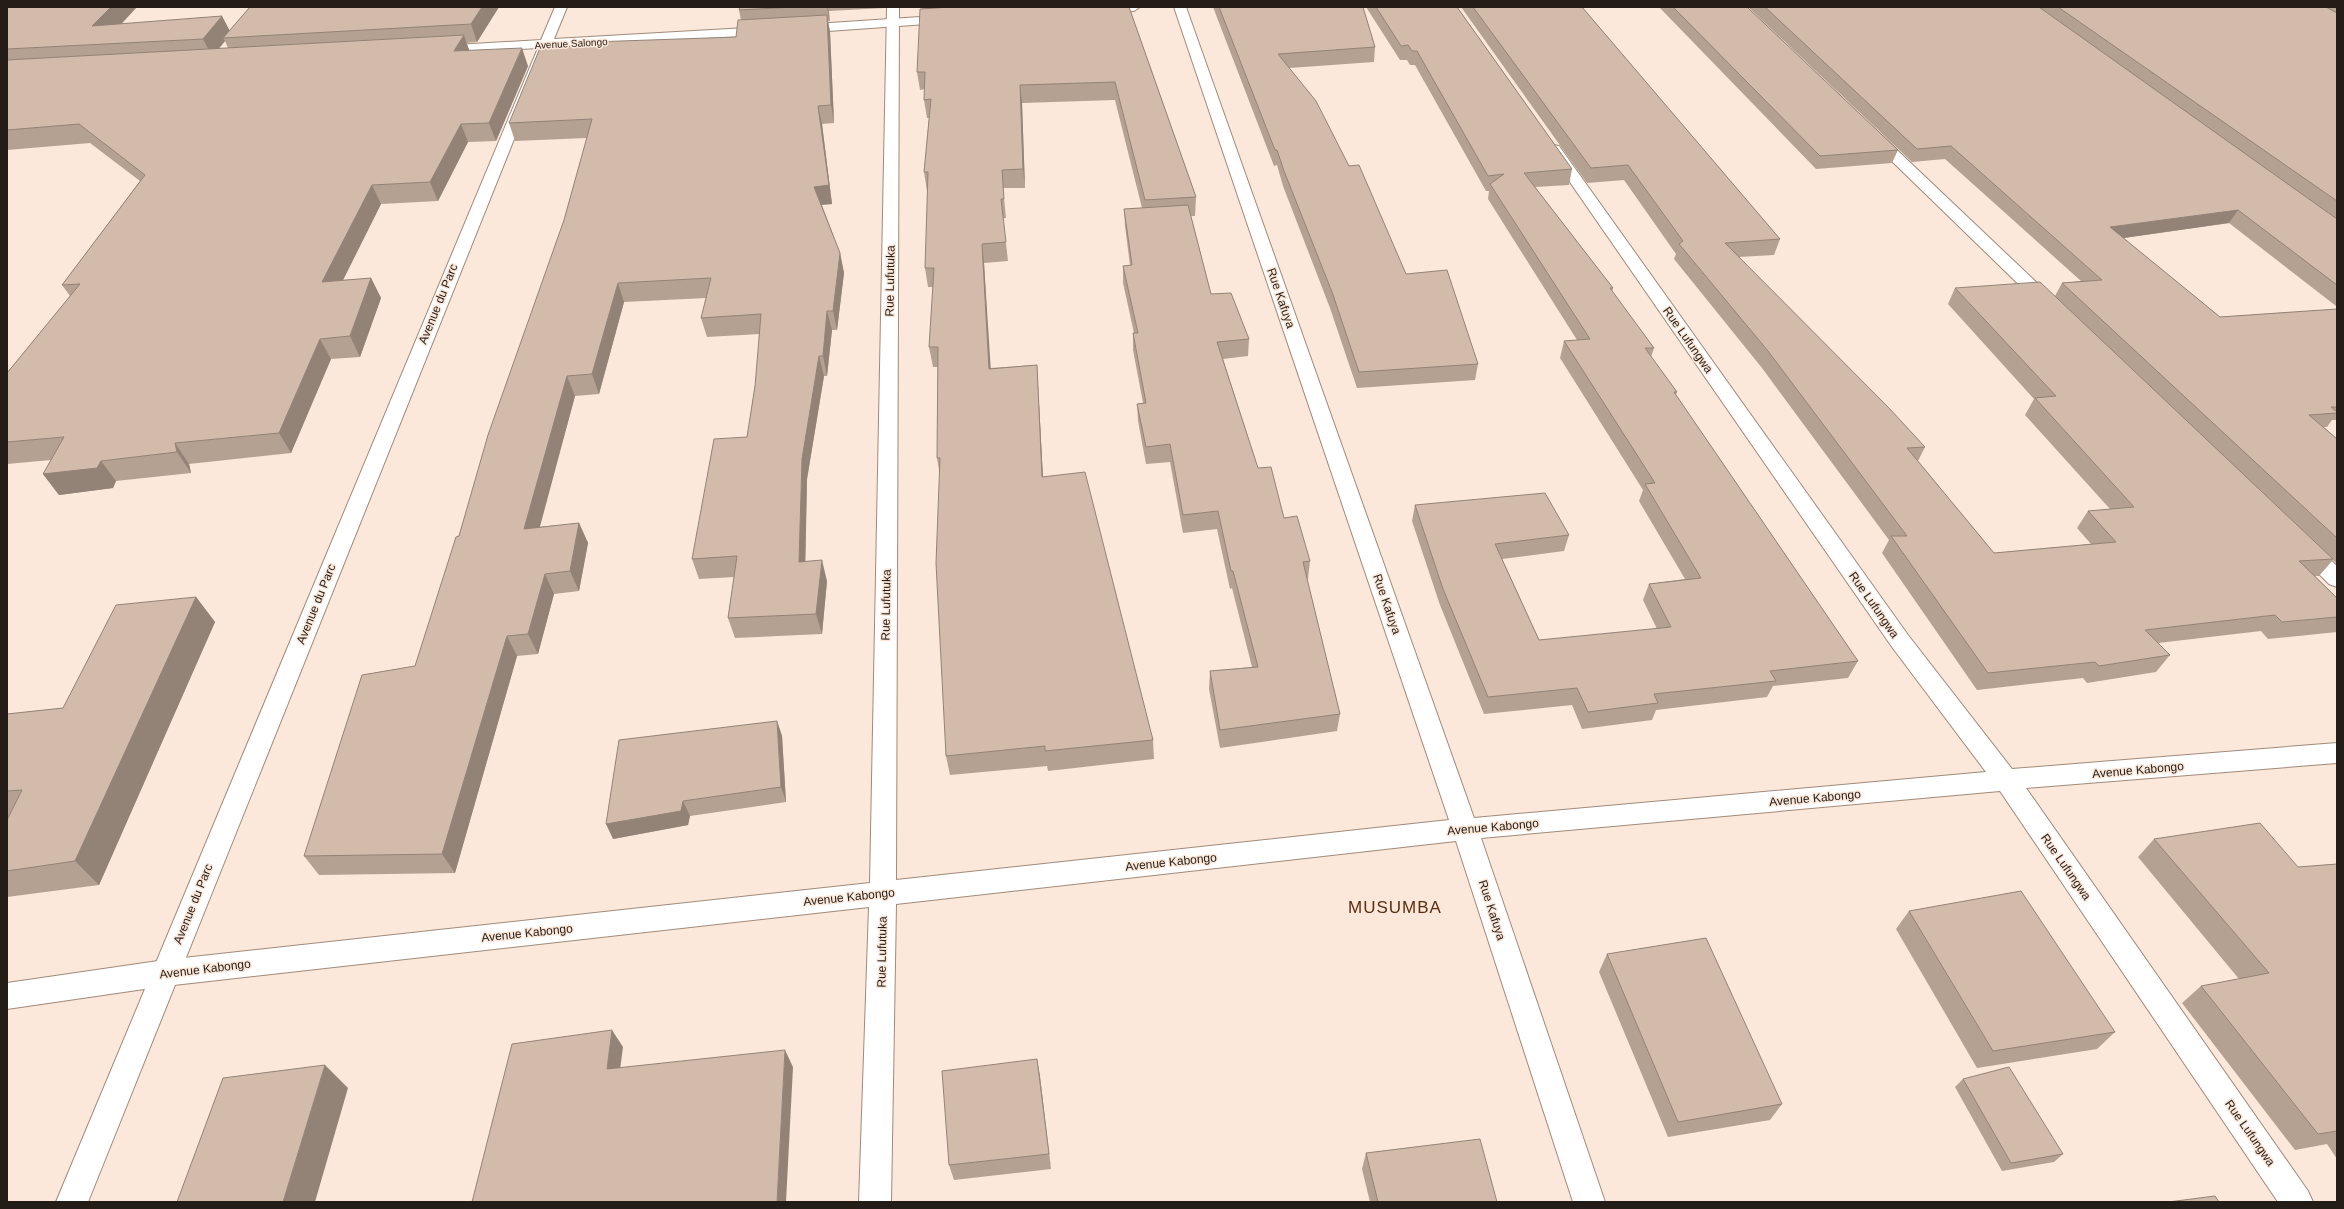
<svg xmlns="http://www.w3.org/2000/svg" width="2344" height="1209" viewBox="0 0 2344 1209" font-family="Arial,sans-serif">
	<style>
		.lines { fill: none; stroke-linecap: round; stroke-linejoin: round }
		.minor-casing { stroke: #a08a7a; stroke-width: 2 }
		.tertiary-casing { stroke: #a08a7a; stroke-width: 2 }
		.minor { fill: #fff; fill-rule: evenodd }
		.tertiary { fill: #fff; fill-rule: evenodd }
		.wall { fill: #b5a192; fill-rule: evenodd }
		.shaded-wall { fill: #938377 }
		.building { fill: #d2bbaa; stroke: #938377 }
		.labels { text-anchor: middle; stroke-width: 3; stroke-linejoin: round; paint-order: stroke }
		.far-street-label { font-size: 10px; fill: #241c16; stroke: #fbe8da }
		.street-label { font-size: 12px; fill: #241c16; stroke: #fbe8da }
		.near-quarter-label { font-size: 17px; letter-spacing: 1px; fill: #5c2e0f; stroke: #fbe8da }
	</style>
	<rect width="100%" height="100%" fill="#fbe8da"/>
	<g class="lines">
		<g class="minor-casing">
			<g id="minor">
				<path d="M887 7H899L896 880 1449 820 1174 7H1186L1474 818 1986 772 1892 647 1547 149 1554 145 1559 146 1908 635 2012 769 2337 743V763L2026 788 2308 1191 2313 1202H2278L2000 791 1481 838 1605 1202H1573L1456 841 896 904 891 1202H859L869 907 165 986 7 1009V983L165 960 870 883Z"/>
				<path d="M1874 132 1879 133 2054 299 2057 303 2054 307H2042L1869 139 1867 136 1869 133Z"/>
				<path d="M2305 541 2312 543 2337 566V587L2329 584 2298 553 2294 548 2298 543Z"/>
			</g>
		</g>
		<g class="tertiary-casing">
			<g id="tertiary">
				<path d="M555 7H567L554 39 766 27 772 31 766 35 551 47 88 1202H56L538 48 439 54 432 50 439 46 541 40Z"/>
				<path d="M1095 7H1140L1134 11 1100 13 1096 12Z"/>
				<path d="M950 15 956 19 955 22 800 33 794 29 800 25Z"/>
			</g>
		</g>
		<use href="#minor" class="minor"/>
		<use href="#tertiary" class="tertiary"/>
	</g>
	<g class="wall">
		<path d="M7 7 121 24 230 30 250 7H499L477 42 466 43 470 51 528 66 496 141 468 142 438 201 381 204 343 280 371 278 381 298 360 357 331 359 291 453 189 464 191 473 116 481 113 488 59 495 43 474 51 460 7 464V373L70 296 62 285 140 181 90 143 7 150ZM225 41 228 48 219 49Z"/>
		<path d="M740 7H886L885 8 829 11 830 21H828L830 32 834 123 822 124 832 204 822 205 840 253 844 273 837 330H832L827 376H824L807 479 805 561 827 581 822 634 735 638 728 618 734 577 699 579 692 559 747 437 755 386 760 334 707 337 701 318 706 298 624 302 599 394 575 396 539 527 579 523 588 543 579 591 554 594 538 654 517 656 455 873 319 875 304 856 415 666 564 220 587 138 515 141 509 123 736 37 741 20 739 10Z"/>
		<path d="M900 7H921L900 8Z"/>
		<path d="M922 7H1129L1196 197 1195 216H1191L1211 294 1249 339 1248 356 1223 359 1258 468 1284 518 1310 561 1308 579H1307L1340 714 1337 731 1220 748 1209 689 1210 671 1252 667 1232 588 1230 589 1217 529 1183 533 1170 462 1146 464 1138 421 1137 404 1143 403 1133 350V333H1134L1123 283V266L1130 265 1125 226 1124 209 1142 208 1115 100 1022 103 1025 188H1003L1006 218H1003L1008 261 984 263 990 368 1037 365 1038 385 1043 477 1153 740 1154 759 1048 771 1047 766 950 775 946 756 940 476 937 458 938 367H933L929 347 933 287H928L925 268 928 191H927L924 172 929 118H927L924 100 925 89 920 90 917 72Z"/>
		<path d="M1213 7H1362L1375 47 1374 62 1289 68 1406 274 1478 364 1475 380 1357 388 1330 308 1283 186 1277 165 1274 166Z"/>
		<path d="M1366 7H1457L1572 169 1569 185 1535 187 1613 288 1612 292 1654 348 1651 357 1677 392 1676 395 1858 661 1848 678 1773 686 1767 697 1656 710 1652 720 1582 729 1572 705 1484 714 1440 605 1412 521 1415 505 1569 535 1564 551 1502 559 1539 640 1657 629 1643 600 1649 584 1685 579 1639 501 1643 490 1560 358 1564 341 1577 340 1488 199 1489 191H1486L1415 65H1410L1407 60H1400Z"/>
		<path d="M1461 7H1582L1780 239 1774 255 1739 257 1925 447 1918 461 1994 553 2091 544 2077 528 2088 511 2110 509 2025 415 2034 399 1948 304 1955 288 2055 296 2062 283 2081 281 1945 159 1912 162 1748 7H2337V306H2336L2229 223 2123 238 2220 317 2337 309V420H2332L2327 427H2324L2337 439V564L2333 560 2319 576H2315L2337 598V632L2268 639 2261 631 2158 643 2170 655 2156 672 2087 683 2083 678 1977 690 1882 553 1889 540 1762 368 1674 259 1676 254 1624 180 1587 183Z"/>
		<path d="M1659 7H1747L1898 150 1892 163 1816 169Z"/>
		<path d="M196 597 215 622 99 885 7 897V820L9 816H7V714L63 708Z"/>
		<path d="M777 721 782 736 786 802 690 816 688 825 613 839Z"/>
		<path d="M2154 839 2298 867 2337 864V1159L2327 1144 2295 1150 2182 1003 2201 986 2239 979 2138 857Z"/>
		<path d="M1909 911 2115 1032 2097 1049 1977 1068 1896 929Z"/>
		<path d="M1607 954 1782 1104 1770 1120 1668 1137 1599 972Z"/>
		<path d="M1037 1059 1051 1169 954 1180 949 1165Z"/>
		<path d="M1963 1079 2063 1154 2054 1162 2002 1171 1955 1087Z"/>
		<path d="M1366 1153 1497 1202H1370L1362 1169Z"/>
	</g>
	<g class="shaded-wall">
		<path d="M111 7H137L103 44 92 26Z"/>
		<path d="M482 7H499L477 42 471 24Z"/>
		<path d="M827 7H828L830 21Z"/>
		<path d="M827 15 830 32 834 123 831 105Z"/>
		<path d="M222 16 231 33 223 38 225 41 212 56 203 39Z"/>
		<path d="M464 35 470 53 454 51Z"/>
		<path d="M522 48 528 66 496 141 489 123Z"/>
		<path d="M1020 85 1022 103 1025 188 1023 169Z"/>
		<path d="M818 106 822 124 832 204 818 205 814 187Z"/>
		<path d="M461 124 468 142 438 201 430 182Z"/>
		<path d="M372 185 381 204 332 302 322 282Z"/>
		<path d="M2238 210 2229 223 2103 241 2110 227Z"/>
		<path d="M982 244 984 263 992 388 989 369Z"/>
		<path d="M840 253 844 273 837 330 833 311Z"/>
		<path d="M371 278 381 298 360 357 350 336Z"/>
		<path d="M618 283 624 302 599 394 592 374Z"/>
		<path d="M827 311 832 330 827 376 823 356Z"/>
		<path d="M320 339 331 359 291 453 279 433Z"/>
		<path d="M819 356 824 376 807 479 805 582 799 562 802 459Z"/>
		<path d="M1037 365 1038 385 1044 497 1042 477Z"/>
		<path d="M567 376 575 396 534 549 524 529Z"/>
		<path d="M175 443 189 464 191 473 177 452Z"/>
		<path d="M101 461 116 481 113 488 59 495 43 474Z"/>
		<path d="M579 523 588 543 579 591 570 571Z"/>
		<path d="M822 560 827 581 822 634 816 614Z"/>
		<path d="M545 574 554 594 538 654 528 634Z"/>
		<path d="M196 597 215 622 99 885 75 861Z"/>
		<path d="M507 636 517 656 455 873 442 854Z"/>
		<path d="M777 721 782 736 786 802 781 787Z"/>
		<path d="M683 801 690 816 688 825 613 839 606 824Z"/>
		<path d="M612 1030 623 1047 618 1085 607 1069Z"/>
		<path d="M785 1050 793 1067 786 1202H777Z"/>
		<path d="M1037 1059 1040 1076 1051 1169 1049 1154Z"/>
		<path d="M325 1065 348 1088 315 1202H283Z"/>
	</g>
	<g class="building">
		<path d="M7 7H111L92 26 222 16 203 39 7 49Z"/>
		<path d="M250 7H482L471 24 223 38Z"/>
		<path d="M740 7H796L739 10Z"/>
		<path d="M952 7H1129L1196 197 1145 200 1115 82 1020 85 1023 169 1002 170 1004 199H1001L1006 242 982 244 989 369 1037 365 1042 477 1085 472 1153 740 1045 751V746L946 756 936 563 940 458H937L938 347H929L934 268H925L928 172H924L931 99 924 100 925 72H917L920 9Z"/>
		<path d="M1219 7H1363L1375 47 1278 54 1316 101 1349 166 1359 165 1406 274 1447 270 1478 364 1359 372 1332 292 1284 171 1277 150H1275Z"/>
		<path d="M1376 7H1457L1572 169 1524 173 1613 288H1610L1654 348H1645L1677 392H1674L1858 661 1770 671 1776 681 1654 694 1658 703 1588 712 1577 688 1488 697 1443 589 1415 505 1545 493 1569 535 1495 544 1539 640 1671 627 1649 584 1701 578 1645 484 1655 483 1564 341 1590 339 1490 184 1504 174 1488 176 1417 51H1412L1408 45 1401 46Z"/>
		<path d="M1473 7H1582L1780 239 1725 243 1889 408 1925 447 1907 448 1994 553 2116 542 2088 511 2134 507 2035 398 2056 396 1955 288 2040 282 2333 559 2299 561 2337 598V617L2282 622 2275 615 2145 630 2170 655 2099 666 2095 662 1988 673 1891 536H1907L1768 351 1679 244 1683 241 1628 165 1591 168Z"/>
		<path d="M1673 7H1747L1898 150 1820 156Z"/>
		<path d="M1765 7H2039L2337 219V285L2238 210 2110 227 2220 317 2337 309V407H2331L2337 412V413L2309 415 2337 439V538L2062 283 2102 280 1951 146 1917 149Z"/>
		<path d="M2058 7H2326L2337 13V201Z"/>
		<path d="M827 15 831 105 818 106 829 185 814 187 840 253 833 311H827L823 356H819L802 459 799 562 822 560 816 614 728 618 737 556 692 559 714 439 747 437 755 386 761 314 701 318 711 278 618 283 592 374 567 376 524 529 579 523 570 571 545 574 528 634 507 636 442 854 304 856 362 675 415 666 456 537 459 536 488 435 564 220 592 119 509 123 540 48 590 45 592 42 736 37 738 20Z"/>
		<path d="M464 35 454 51 522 48 489 123 461 124 430 182 372 185 322 282 371 278 350 336 320 339 279 433 175 443 177 452 101 461 97 468 43 474 64 437 7 442V373L80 284 62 285 145 175 79 124 7 130V60Z"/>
		<path d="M1188 205 1211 294 1231 293 1249 339 1217 342 1258 468 1271 467 1284 518 1297 516 1310 561 1303 562 1340 714 1220 730 1210 671 1258 667 1233 571H1231L1218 511 1183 515 1170 444 1146 447 1137 404 1146 403 1133 333H1138L1123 266 1132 265 1124 209Z"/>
		<path d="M196 597 75 861 7 871V820L22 790 7 791V714L63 708 116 605Z"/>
		<path d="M777 721 781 787 683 801 681 811 606 824 619 740Z"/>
		<path d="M2260 823 2298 867 2337 864V1131L2318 1134 2201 986 2269 973 2154 839Z"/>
		<path d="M2021 891 2115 1032 1993 1051 1909 911Z"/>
		<path d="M1706 938 1782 1104 1678 1122 1607 954Z"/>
		<path d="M612 1030 607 1069 785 1050 777 1202H472L512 1044Z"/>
		<path d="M1037 1059 1049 1154 949 1165 942 1071Z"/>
		<path d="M325 1065 283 1202H177L223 1078Z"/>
		<path d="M2009 1067 2063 1154 2011 1163 1963 1079Z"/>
		<path d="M1480 1139 1497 1202H1378L1366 1153Z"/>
		<path d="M2215 1196 2219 1202H2168Z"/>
	</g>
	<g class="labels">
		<g class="far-street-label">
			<text transform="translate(571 43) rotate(-3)" y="4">Avenue Salongo</text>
		</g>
		<g class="street-label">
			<text transform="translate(890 281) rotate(-89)" y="4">Rue Lufutuka</text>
			<text transform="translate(1281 298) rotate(71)" y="4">Rue Kafuya</text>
			<text transform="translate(438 304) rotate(-68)" y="4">Avenue du Parc</text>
			<text transform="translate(1688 340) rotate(55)" y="4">Rue Lufungwa</text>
			<text transform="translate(316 604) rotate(-68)" y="4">Avenue du Parc</text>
			<text transform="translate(1387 604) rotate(71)" y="4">Rue Kafuya</text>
			<text transform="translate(886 605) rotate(-89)" y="4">Rue Lufutuka</text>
			<text transform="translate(1874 605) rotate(55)" y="4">Rue Lufungwa</text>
			<text transform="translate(2138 770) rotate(-5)" y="4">Avenue Kabongo</text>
			<text transform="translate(1815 798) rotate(-5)" y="4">Avenue Kabongo</text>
			<text transform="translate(1493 827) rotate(-5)" y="4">Avenue Kabongo</text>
			<text transform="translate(1171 862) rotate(-6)" y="4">Avenue Kabongo</text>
			<text transform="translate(2066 867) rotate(55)" y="4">Rue Lufungwa</text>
			<text transform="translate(849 897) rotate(-6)" y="4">Avenue Kabongo</text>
			<text transform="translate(193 904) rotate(-68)" y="4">Avenue du Parc</text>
			<text transform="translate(1492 910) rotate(72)" y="4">Rue Kafuya</text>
			<text transform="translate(527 933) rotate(-6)" y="4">Avenue Kabongo</text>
			<text transform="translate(882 952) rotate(-89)" y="4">Rue Lufutuka</text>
			<text transform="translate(205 969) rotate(-7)" y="4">Avenue Kabongo</text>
			<text transform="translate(2250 1133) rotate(55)" y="4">Rue Lufungwa</text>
		</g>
		<g class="near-quarter-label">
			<text x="1395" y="913">MUSUMBA</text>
		</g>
	</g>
	<rect width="2344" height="1209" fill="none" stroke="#241c16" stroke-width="16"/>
</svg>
